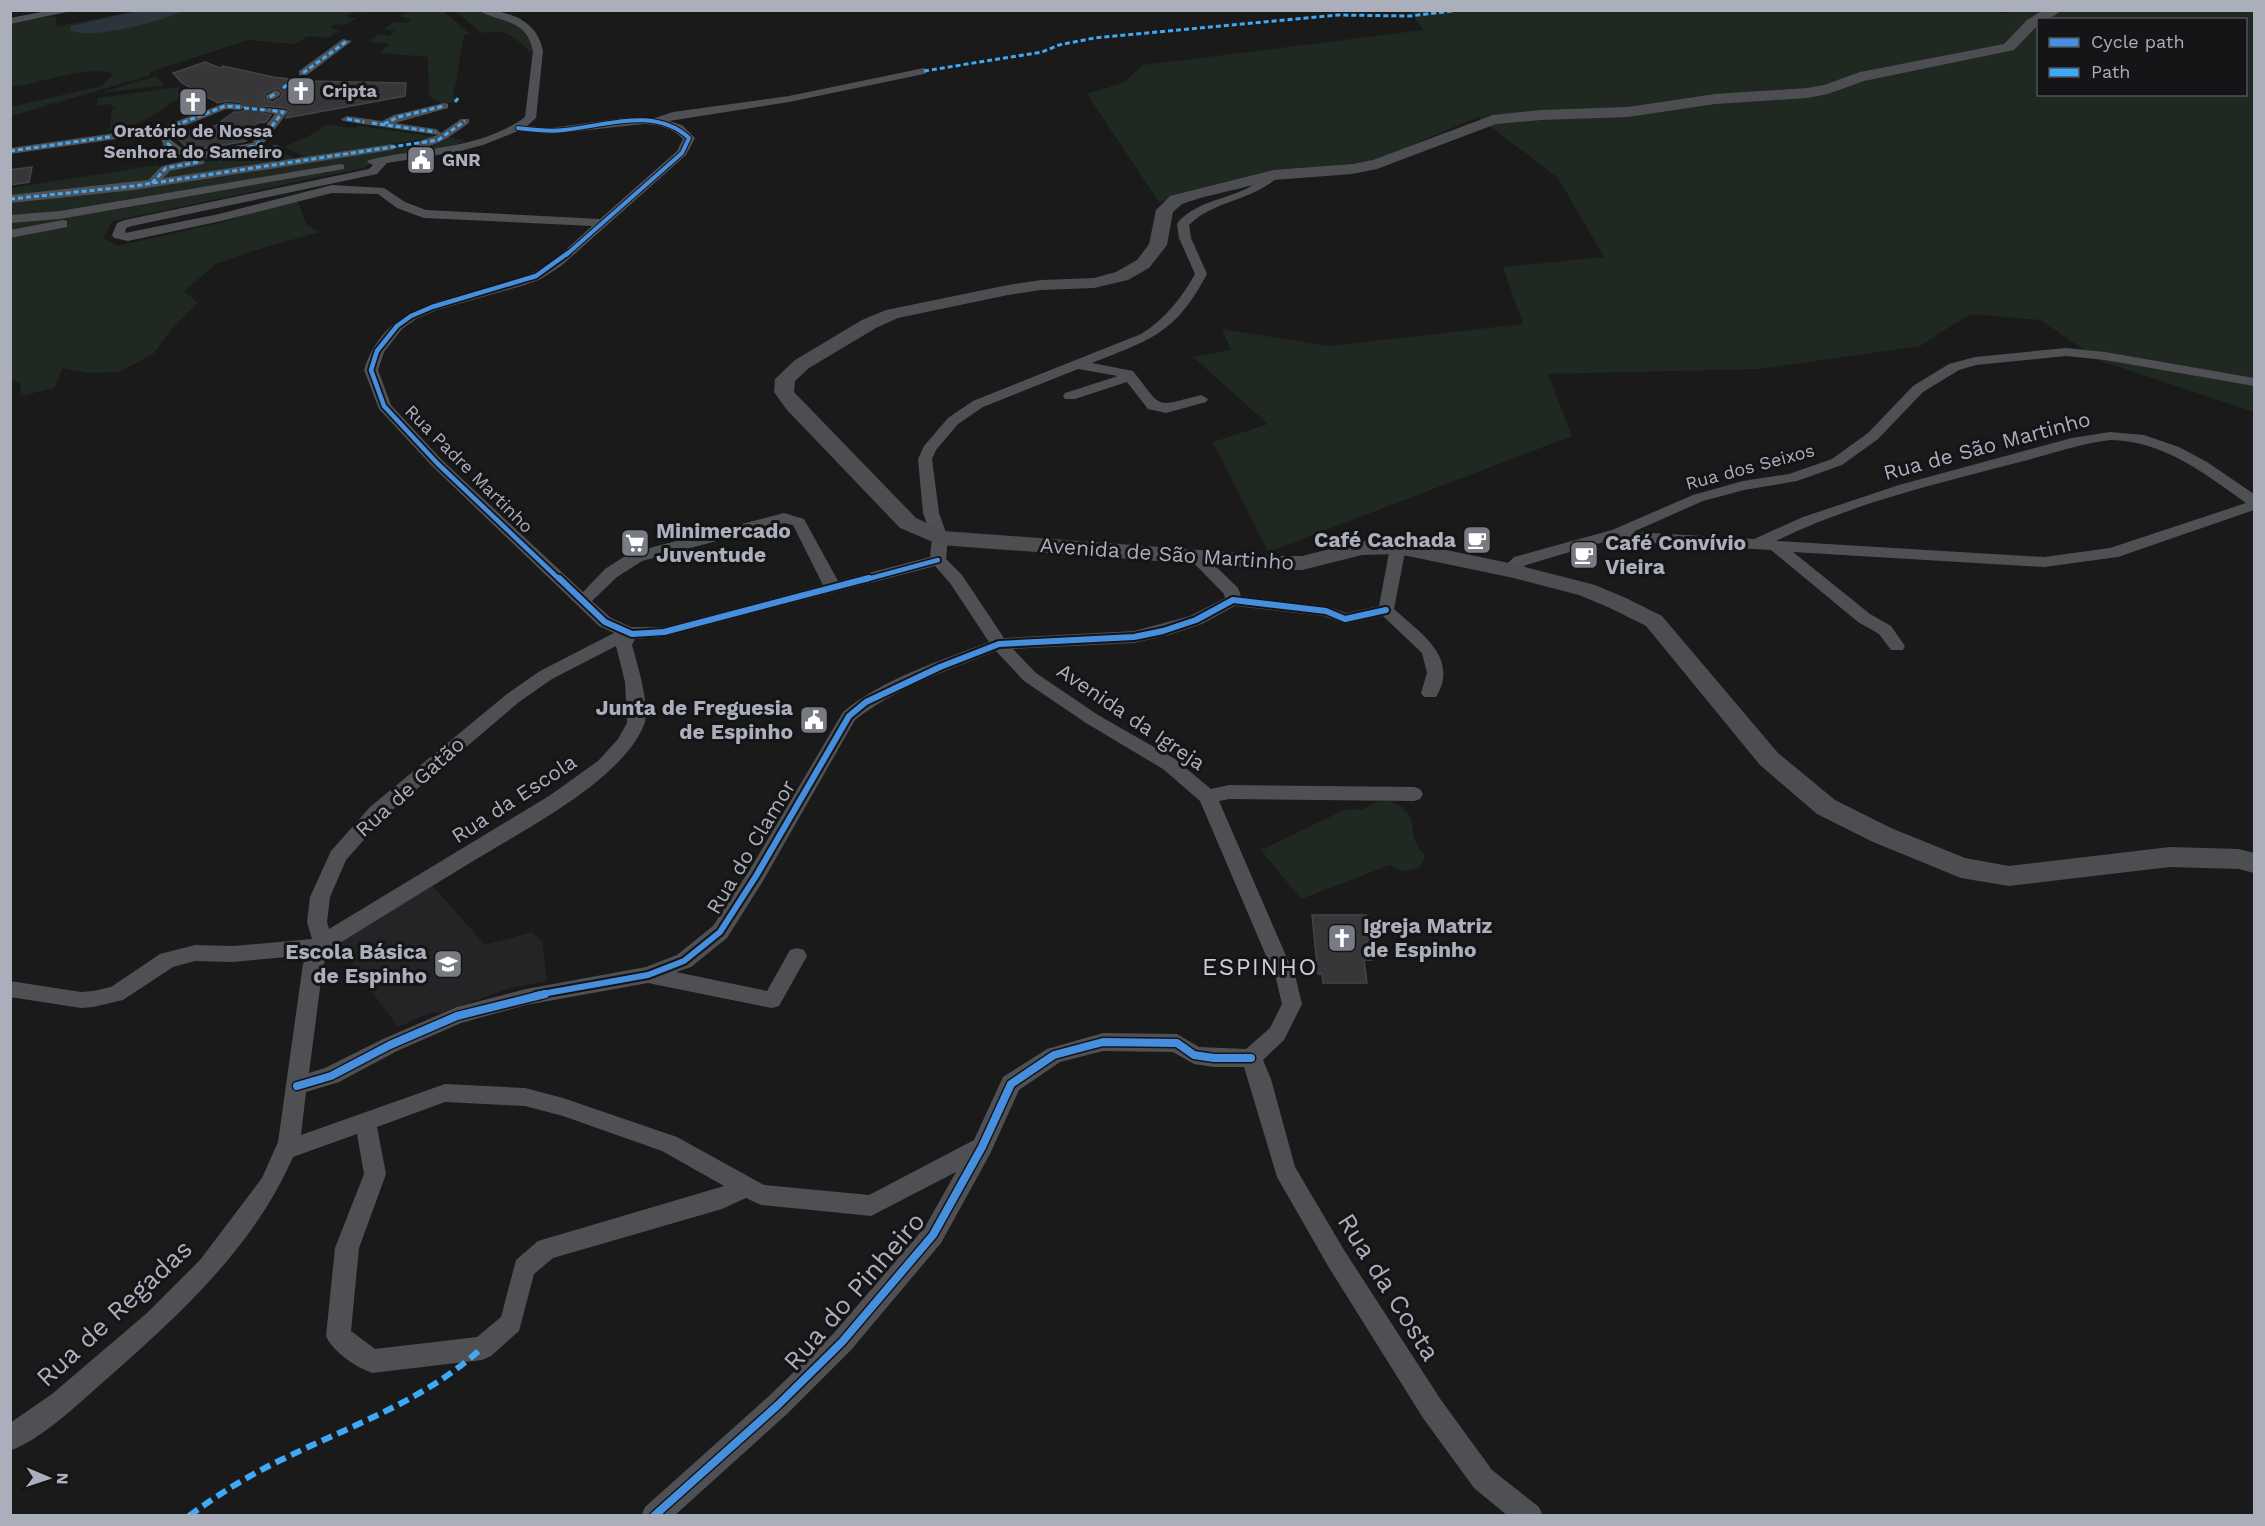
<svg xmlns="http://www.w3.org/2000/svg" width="2265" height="1526" viewBox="0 0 2265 1526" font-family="'Work Sans',sans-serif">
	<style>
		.built { fill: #242427 }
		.green { fill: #202822; fill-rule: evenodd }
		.water { fill: #2c343e }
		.building { fill: #373739; stroke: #434447; stroke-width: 1.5; fill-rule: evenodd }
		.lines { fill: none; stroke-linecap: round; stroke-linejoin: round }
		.street { fill: #4e5054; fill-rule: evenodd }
		.secondary { fill: #4d4e52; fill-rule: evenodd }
		.quiet-far1 { stroke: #3fa9f5; stroke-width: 3; stroke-dasharray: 5 3; stroke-linecap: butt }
		.quiet { stroke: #3fa9f5; stroke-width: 6; stroke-dasharray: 11 6; stroke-linecap: butt }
		.cycleway-far3-casing { stroke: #151417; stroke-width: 6 }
		.cycleway-far2-casing { stroke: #151417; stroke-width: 8 }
		.cycleway-far1-casing { stroke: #151417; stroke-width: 10 }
		.cycleway-casing { stroke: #151417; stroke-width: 11 }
		.cycleway-far3 { stroke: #468fdf; stroke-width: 4 }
		.cycleway-far2 { stroke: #468fdf; stroke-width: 4.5 }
		.cycleway-far1 { stroke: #468fdf; stroke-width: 6 }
		.cycleway { stroke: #468fdf; stroke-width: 8 }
		.labels { text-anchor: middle; stroke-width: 6; stroke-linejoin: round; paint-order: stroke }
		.far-poi-label { font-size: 18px; font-weight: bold; fill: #abafbc; stroke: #151417; text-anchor: start }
		.far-street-label { font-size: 18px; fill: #abafbc; stroke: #151417 }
		.street-label { font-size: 21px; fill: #abafbc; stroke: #151417 }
		.poi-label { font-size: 21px; font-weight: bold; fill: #abafbc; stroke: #151417; text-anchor: start }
		.quarter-label { font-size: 24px; letter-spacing: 1.5px; fill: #cdcfd8; stroke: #151417 }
		.near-street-label { font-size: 26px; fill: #abafbc; stroke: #151417 }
	</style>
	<rect width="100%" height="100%" fill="#1a1a1b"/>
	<path class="built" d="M432 885 485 945 532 932 542 941 547 981 510 988 441 1013 432 1012 398 1027 338 946 346 938Z"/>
	<g class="green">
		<path d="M1993 10 2006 14 2014 10 2254 11V412L2101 361 2040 320 1970 314 1920 346 1759 369 1548 374 1572 436 1268 552 1213 442 1268 424 1193 357 1231 350 1222 329 1329 346 1523 324 1503 267 1604 257 1558 178 1478 117 1377 160 1257 176 1159 202 1087 94 1123 83 1143 65 1423 30 1411 11ZM2038 20H2246V94H2038Z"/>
		<path d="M135 11H367L363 13 352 12 346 17 356 18 346 25 335 24 330 28 340 30 328 38 308 36 295 44 248 40 150 72 151 75 11 116V107L101 86 114 74C90 65 46 81 20 86H11V22L56 16 57 27Z"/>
		<path d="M408 11H443L470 34 464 35 453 98H457V100L443 105 429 96 428 57 379 53 389 44 368 42 378 34 389 36 395 31 384 29 394 22 406 23 412 19 400 17Z"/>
		<path d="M455 11C483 10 531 17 534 52H530C511 34 509 30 482 33Z"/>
		<path d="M155 76 165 85 101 93Z"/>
		<path d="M179 87 178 92 183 95C159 111 134 132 104 130L110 127 112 109 117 108 110 104 97 106 98 98Z"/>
		<path d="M326 125 355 128 359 126 438 137 305 157 284 147 307 137Z"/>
		<path d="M448 137 467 141C433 153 395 150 363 168L113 221 103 238 118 246 223 222 297 198 306 224 320 232 252 251 216 264 184 291 198 303 173 327 153 354 119 372 87 373 63 368 54 388 21 396 20 383 11 380V188L158 165 160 168 146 187 440 142Z"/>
		<path d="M276 149 297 159 160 180 171 168Z"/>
		<path d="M1388 801C1427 815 1401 830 1425 856L1420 867C1407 872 1400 873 1390 865L1301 899 1261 850 1344 810 1363 809 1376 802Z"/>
	</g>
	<path class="water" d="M138 11H183C161 21 92 41 70 30L71 26Z"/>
	<g class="building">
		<path d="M205 62 220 68 223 66 273 77 306 81 406 83 405 96 286 118 290 111 287 108 265 106 263 108V113L271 115 266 122 257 123 246 141 191 151 176 137 198 127 202 129 215 126 234 112H241L247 108 240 102 225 101 218 103 182 83 173 73ZM277 88 283 93 280 98 273 102 264 100 265 93Z"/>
		<path d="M32 167 29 182 10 185V170Z"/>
		<path d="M1312 915H1366L1372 960H1364L1367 983H1323L1322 974H1318Z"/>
	</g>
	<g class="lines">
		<g class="street">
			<path d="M52 10H76L10 24V18Z"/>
			<path d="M478 10C507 10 537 19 543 51L536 118 527 126 551 128 624 118H655L673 112 789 96 924 68 929 71 924 74 789 102 669 121 682 125 695 138 686 155 561 266 541 279 525 285 437 310 416 319 402 329 384 352 378 370 391 405 442 460 583 592 605 569 630 553 784 513 804 519 838 581 930 557 932 538 923 513 918 459 924 446 948 418 973 401 1141 334C1165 319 1181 299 1195 274L1179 238 1177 224 1179 221C1200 200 1225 200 1250 187 1259 182 1268 170 1278 173V177C1252 201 1214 200 1189 225L1191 238 1207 274C1175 334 1152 339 1092 363L1133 371C1164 410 1153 407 1201 395L1208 399 1206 402 1166 413 1148 409 1127 382 1075 399H1065L1063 396 1065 393 1118 376 1078 369 983 407 958 424 936 450 932 459 939 513 948 538 946 559 962 575 1004 638 1134 631 1190 616 1225 598 1224 594 1188 557 1196 552 1202 553 1238 588 1241 596 1326 606 1346 613 1379 606 1390 547 1398 542 1406 547 1394 609C1420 633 1460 657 1436 697H1424L1421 693 1427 673 1422 653 1383 616 1345 624 1323 616 1235 606 1202 624 1169 635 1134 643 1013 649 1036 673 1098 715 1175 759 1211 789 1229 785 1414 787 1420 789 1423 794 1420 799 1414 801 1229 799 1219 801 1296 979 1302 1004 1284 1040 1263 1060 1271 1079 1295 1167 1344 1250 1441 1400 1492 1470 1539 1507 1543 1516H1508L1474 1488 1423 1418 1328 1266 1277 1177 1244 1067H1214L1194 1064 1173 1052 1103 1051 1060 1062 1019 1090 990 1154 941 1243 851 1350 787 1414 674 1516H641L645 1507 769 1396 833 1334 925 1227 956 1172 871 1216 761 1205 746 1198 722 1209 553 1258 534 1274 519 1331 491 1356 482 1360 372 1373C356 1367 333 1352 326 1336L335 1248 364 1174 357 1134 293 1157C253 1249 176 1318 102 1383 76 1406 43 1438 10 1451V1423L52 1394 147 1313 200 1260 262 1178 278 1142 303 964 308 955 233 962 195 961 173 967 123 1000 93 1007 81 1008 10 997V981L81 992 93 991 111 987 160 954 195 945 233 946 312 939 307 922 310 897 331 851 370 807 507 694 540 671 614 633 599 626 432 466 379 409 364 370C390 291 467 302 530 274 554 263 573 243 592 226L424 218 397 208 378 194 332 193 221 221 128 241 114 238 112 235 117 223 125 220 369 169 373 165 367 162 369 160C421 147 480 150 525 117L533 51C526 17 501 24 478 10ZM644 124C660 125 671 127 683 139L677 151 600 219 426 210 405 202 384 188 332 185 219 214 125 233 126 228 132 226 377 174 387 163 456 152 483 145 518 131 551 134ZM784 523 793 525 823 585 664 627H631L611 618 592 601 617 577 642 561ZM935 566 950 583 989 642C940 661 884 678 843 712L749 871 713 926 677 955 646 967 526 989 457 1007 383 1039 325 1068 309 1073 323 965 335 946C382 917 428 888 475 860 525 829 621 781 644 725 651 708 637 663 632 645L635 639 664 637ZM616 646 625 682 627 723 618 739 598 761 549 796 329 929 327 922 330 897 346 860 384 817 519 702 552 679ZM996 651 1024 681 1086 723 1163 769 1200 801 1276 979 1282 1004 1270 1028 1246 1049 1199 1047 1177 1034 1103 1033 1047 1049 1003 1077 974 1140 869 1195 764 1185 677 1137 563 1098 525 1088 445 1084 301 1135 306 1092 339 1082 397 1051 461 1023 526 1005 648 983 772 1008 779 1006 807 956 804 950 797 948 790 950 767 991 676 972 691 967 727 938 763 881 855 720C895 688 949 670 996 651ZM445 1102 525 1106 563 1116 662 1151 724 1186 538 1241 516 1260 501 1317 477 1337 375 1349 351 1331 359 1248 386 1174 377 1127Z"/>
			<path d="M343 39 352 41 307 75H299V71Z"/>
			<path d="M276 90 281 93C278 98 272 101 266 99V95Z"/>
			<path d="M225 103 240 104 245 107 240 110 226 109 172 131 171 140 189 154 252 143 275 114 265 112V108L287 110 288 112 260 148 277 145 283 148 281 150 247 157 243 156V152L201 159 205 162 203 164 170 171 163 178 392 144 398 147 392 150 134 190 10 203V195L148 180 162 166 185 161 163 145 160 133 10 154V148L164 126Z"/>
			<path d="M444 103 448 104V108L395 123 436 129 441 133 461 119H469V123C456 132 428 155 413 143L438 135 343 121 341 119 347 116 382 121 394 115Z"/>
			<path d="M340 164 344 165V169L60 219 10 223V215L60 211Z"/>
			<path d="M63 220 67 221V227L10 238V230Z"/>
			<path d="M2066 348 2105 352 2254 378V386L2105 360 2066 356 1976 365 1959 370 1923 392 1878 439 1842 465 1797 481 1744 490 1703 501 1633 532 1754 539 1803 517 1899 485 2072 438 2110 432 2144 435 2179 447 2207 462 2254 494V510L2118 557 2044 567 1793 552 1870 614 1891 626 1905 646 1903 650H1891L1879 634 1858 622 1771 550 1636 542 1617 538 1526 565 1515 574H1503L1501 570 1514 557 1612 530 1693 495 1743 481 1789 474 1832 459 1868 433 1913 386 1949 364 1975 357ZM2110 440C2164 441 2204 473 2246 503L2110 548 2044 557 1776 541C1851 504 1935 484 2016 463 2048 455 2078 444 2110 440Z"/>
		</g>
		<path class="secondary" d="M2043 10H2062L2048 20H2038V25L2014 50 1864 81 1828 94 1807 98 1715 104 1628 117 1541 120 1496 124 1377 169 1352 174 1274 180 1200 198 1182 204 1173 212 1167 245 1149 268 1128 280 1094 288 1041 290 1008 295 898 318 876 328 809 368 795 381 794 392 916 518 944 531 1279 556H1302L1362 541 1398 540 1509 563 1595 585 1626 598 1662 616 1778 753 1835 800 1891 828 1965 858 2009 866 2170 847 2239 849 2254 853V873L2239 869 2170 867 2009 886 1961 878 1873 842 1817 814 1760 765 1646 626 1610 608 1579 595 1509 577 1398 554 1362 555 1302 570H1279L940 545 900 528 787 410 774 392 775 379 795 360 862 320 886 310 1008 285 1041 280 1094 278 1116 272 1137 260 1149 244 1156 210 1170 196 1274 170 1352 164 1373 160 1493 115 1541 110 1628 107 1715 94 1807 88 1824 85 1860 72 2004 44 2027 20Z"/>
		<g class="quiet-far1">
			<path d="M924 71 1042 52 1059 45 1094 38 1338 15 1410 16 1460 10"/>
			<path d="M303 73 347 41"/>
			<path d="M283 88 287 85"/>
			<path d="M270 97 276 93"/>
			<path d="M455 102 459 97"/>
			<path d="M244 108 265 110"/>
			<path d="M347 119 364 122"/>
			<path d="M372 123 436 132"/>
			<path d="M384 124 398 117 444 106"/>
			<path d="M165 135 166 129 225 106 240 107"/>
			<path d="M167 143 187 158 256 146 283 112 269 110"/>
			<path d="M10 151 166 129"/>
			<path d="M248 153 277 148"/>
			<path d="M152 183 166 168 198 162"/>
			<path d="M10 199 134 186 438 140 465 121"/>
		</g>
		<path class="quiet" d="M189 1516C219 1494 249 1475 283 1459 352 1425 424 1401 482 1348"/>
		<g class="cycleway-far3-casing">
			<path id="cycleway-far3" d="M518 128C534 130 549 132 564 130 605 126 655 106 689 138L682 153 566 255"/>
		</g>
		<g class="cycleway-far2-casing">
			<g id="cycleway-far2">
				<path d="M560 580 437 463 384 406 371 370 377 351 397 326 411 316 432 307 536 276 568 253"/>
				<path d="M864 580 938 560"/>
			</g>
		</g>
		<g class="cycleway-far1-casing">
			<g id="cycleway-far1">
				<path d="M559 578 605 622 632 634 664 632 869 578"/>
				<path d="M536 995 648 975 684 961 720 932 756 876 849 716 866 702 940 667 999 644 1134 637 1163 631 1196 620 1233 600 1326 611 1345 619 1386 610"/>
			</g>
		</g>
		<g class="cycleway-casing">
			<g id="cycleway">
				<path d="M297 1086 331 1076 390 1045 457 1016 545 994"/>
				<path d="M654 1516 778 1405 842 1342 933 1235 982 1147 1011 1084 1054 1055 1103 1042 1177 1043 1194 1055 1214 1058H1251"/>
			</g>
		</g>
		<use href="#cycleway-far3" class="cycleway-far3"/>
		<use href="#cycleway-far2" class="cycleway-far2"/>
		<use href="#cycleway-far1" class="cycleway-far1"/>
		<use href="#cycleway" class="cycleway"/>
	</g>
	<defs>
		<g id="church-square" transform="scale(1.5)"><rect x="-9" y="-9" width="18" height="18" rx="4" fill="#787b84" stroke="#151417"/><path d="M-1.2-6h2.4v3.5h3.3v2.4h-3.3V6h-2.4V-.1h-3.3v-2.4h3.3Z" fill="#fff"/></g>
		<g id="civic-square" transform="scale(1.5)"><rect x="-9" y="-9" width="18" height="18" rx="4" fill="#787b84" stroke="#151417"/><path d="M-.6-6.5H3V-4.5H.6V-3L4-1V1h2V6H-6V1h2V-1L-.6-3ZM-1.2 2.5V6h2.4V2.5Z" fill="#fff"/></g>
		<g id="cafe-square" transform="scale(1.5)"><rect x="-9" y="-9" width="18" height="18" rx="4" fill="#787b84" stroke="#151417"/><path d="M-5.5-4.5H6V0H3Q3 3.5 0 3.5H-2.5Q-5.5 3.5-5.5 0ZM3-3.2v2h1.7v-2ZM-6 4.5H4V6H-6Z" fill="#fff"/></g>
		<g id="supermarket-square" transform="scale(1.5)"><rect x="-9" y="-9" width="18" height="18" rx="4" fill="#787b84" stroke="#151417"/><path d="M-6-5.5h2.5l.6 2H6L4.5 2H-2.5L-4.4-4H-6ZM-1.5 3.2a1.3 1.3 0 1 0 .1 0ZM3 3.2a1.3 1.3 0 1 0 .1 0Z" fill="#fff"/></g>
		<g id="school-square" transform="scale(1.5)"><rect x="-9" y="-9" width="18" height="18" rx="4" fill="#787b84" stroke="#151417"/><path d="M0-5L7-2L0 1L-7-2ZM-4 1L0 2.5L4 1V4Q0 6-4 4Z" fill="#fff"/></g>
	</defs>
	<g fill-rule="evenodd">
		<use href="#church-square" x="301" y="91"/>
		<use href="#church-square" x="193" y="102"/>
		<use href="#civic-square" x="421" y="160"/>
		<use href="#cafe-square" x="1477" y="540"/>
		<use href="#supermarket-square" x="635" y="543"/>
		<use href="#cafe-square" x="1584" y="555"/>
		<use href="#civic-square" x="814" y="720"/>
		<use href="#church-square" x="1342" y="938"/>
		<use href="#school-square" x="448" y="964"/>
	</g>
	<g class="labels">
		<g class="far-poi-label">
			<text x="322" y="97">Cripta</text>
			<text x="193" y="137" text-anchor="middle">Oratório de Nossa<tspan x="193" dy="21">Senhora do Sameiro</tspan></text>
			<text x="442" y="166">GNR</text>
		</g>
		<g class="far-street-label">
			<text transform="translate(1750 467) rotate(-15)" y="6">Rua dos Seixos</text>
			<text transform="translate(469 469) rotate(45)" y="6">Rua Padre Martinho</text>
		</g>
		<g class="street-label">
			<text transform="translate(1987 446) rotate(-15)" y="7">Rua de São Martinho</text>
			<text transform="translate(1167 554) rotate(4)" y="7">Avenida de São Martinho</text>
			<text transform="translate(1131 717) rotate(34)" y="7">Avenida da Igreja</text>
			<text transform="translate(410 787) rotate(-42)" y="7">Rua de Gatão</text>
			<text transform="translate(514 799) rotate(-33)" y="7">Rua da Escola</text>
			<text transform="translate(751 847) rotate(-59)" y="7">Rua do Clamor</text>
		</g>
		<g class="poi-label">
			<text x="656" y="538">Minimercado<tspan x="656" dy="24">Juventude</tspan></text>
			<text x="1456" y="547" text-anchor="end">Café Cachada</text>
			<text x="1605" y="550">Café Convívio<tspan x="1605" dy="24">Vieira</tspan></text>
			<text x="793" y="715" text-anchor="end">Junta de Freguesia<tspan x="793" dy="24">de Espinho</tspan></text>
			<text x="1363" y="933">Igreja Matriz<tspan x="1363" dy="24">de Espinho</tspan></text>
			<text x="427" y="959" text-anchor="end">Escola Básica<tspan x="427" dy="24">de Espinho</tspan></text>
		</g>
		<g class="quarter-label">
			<text x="1260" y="975">ESPINHO</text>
		</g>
		<g class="near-street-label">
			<text transform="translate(1389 1287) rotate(58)" y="9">Rua da Costa</text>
			<text transform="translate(854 1291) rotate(-49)" y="9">Rua do Pinheiro</text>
			<text transform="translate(114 1313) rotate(-43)" y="9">Rua de Regadas</text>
		</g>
	</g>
	<rect width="2265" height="1526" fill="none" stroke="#abafbc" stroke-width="24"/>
	<rect x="2037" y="18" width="210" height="78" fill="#151417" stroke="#515259" stroke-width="1.5"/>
	<rect x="2049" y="38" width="30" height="9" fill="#468fdf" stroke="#515259" stroke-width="1.5"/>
	<text x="2091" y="48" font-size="18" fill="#abafbc">Cycle path</text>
	<rect x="2049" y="68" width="30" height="9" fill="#3fa9f5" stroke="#515259" stroke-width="1.5"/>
	<text x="2091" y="78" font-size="18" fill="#abafbc">Path</text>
	<g transform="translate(48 1478) rotate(92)" stroke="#151417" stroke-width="4.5" paint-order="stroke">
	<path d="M0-4.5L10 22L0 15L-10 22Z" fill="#abafbc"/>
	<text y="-9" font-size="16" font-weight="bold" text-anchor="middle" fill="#abafbc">N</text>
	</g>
</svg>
